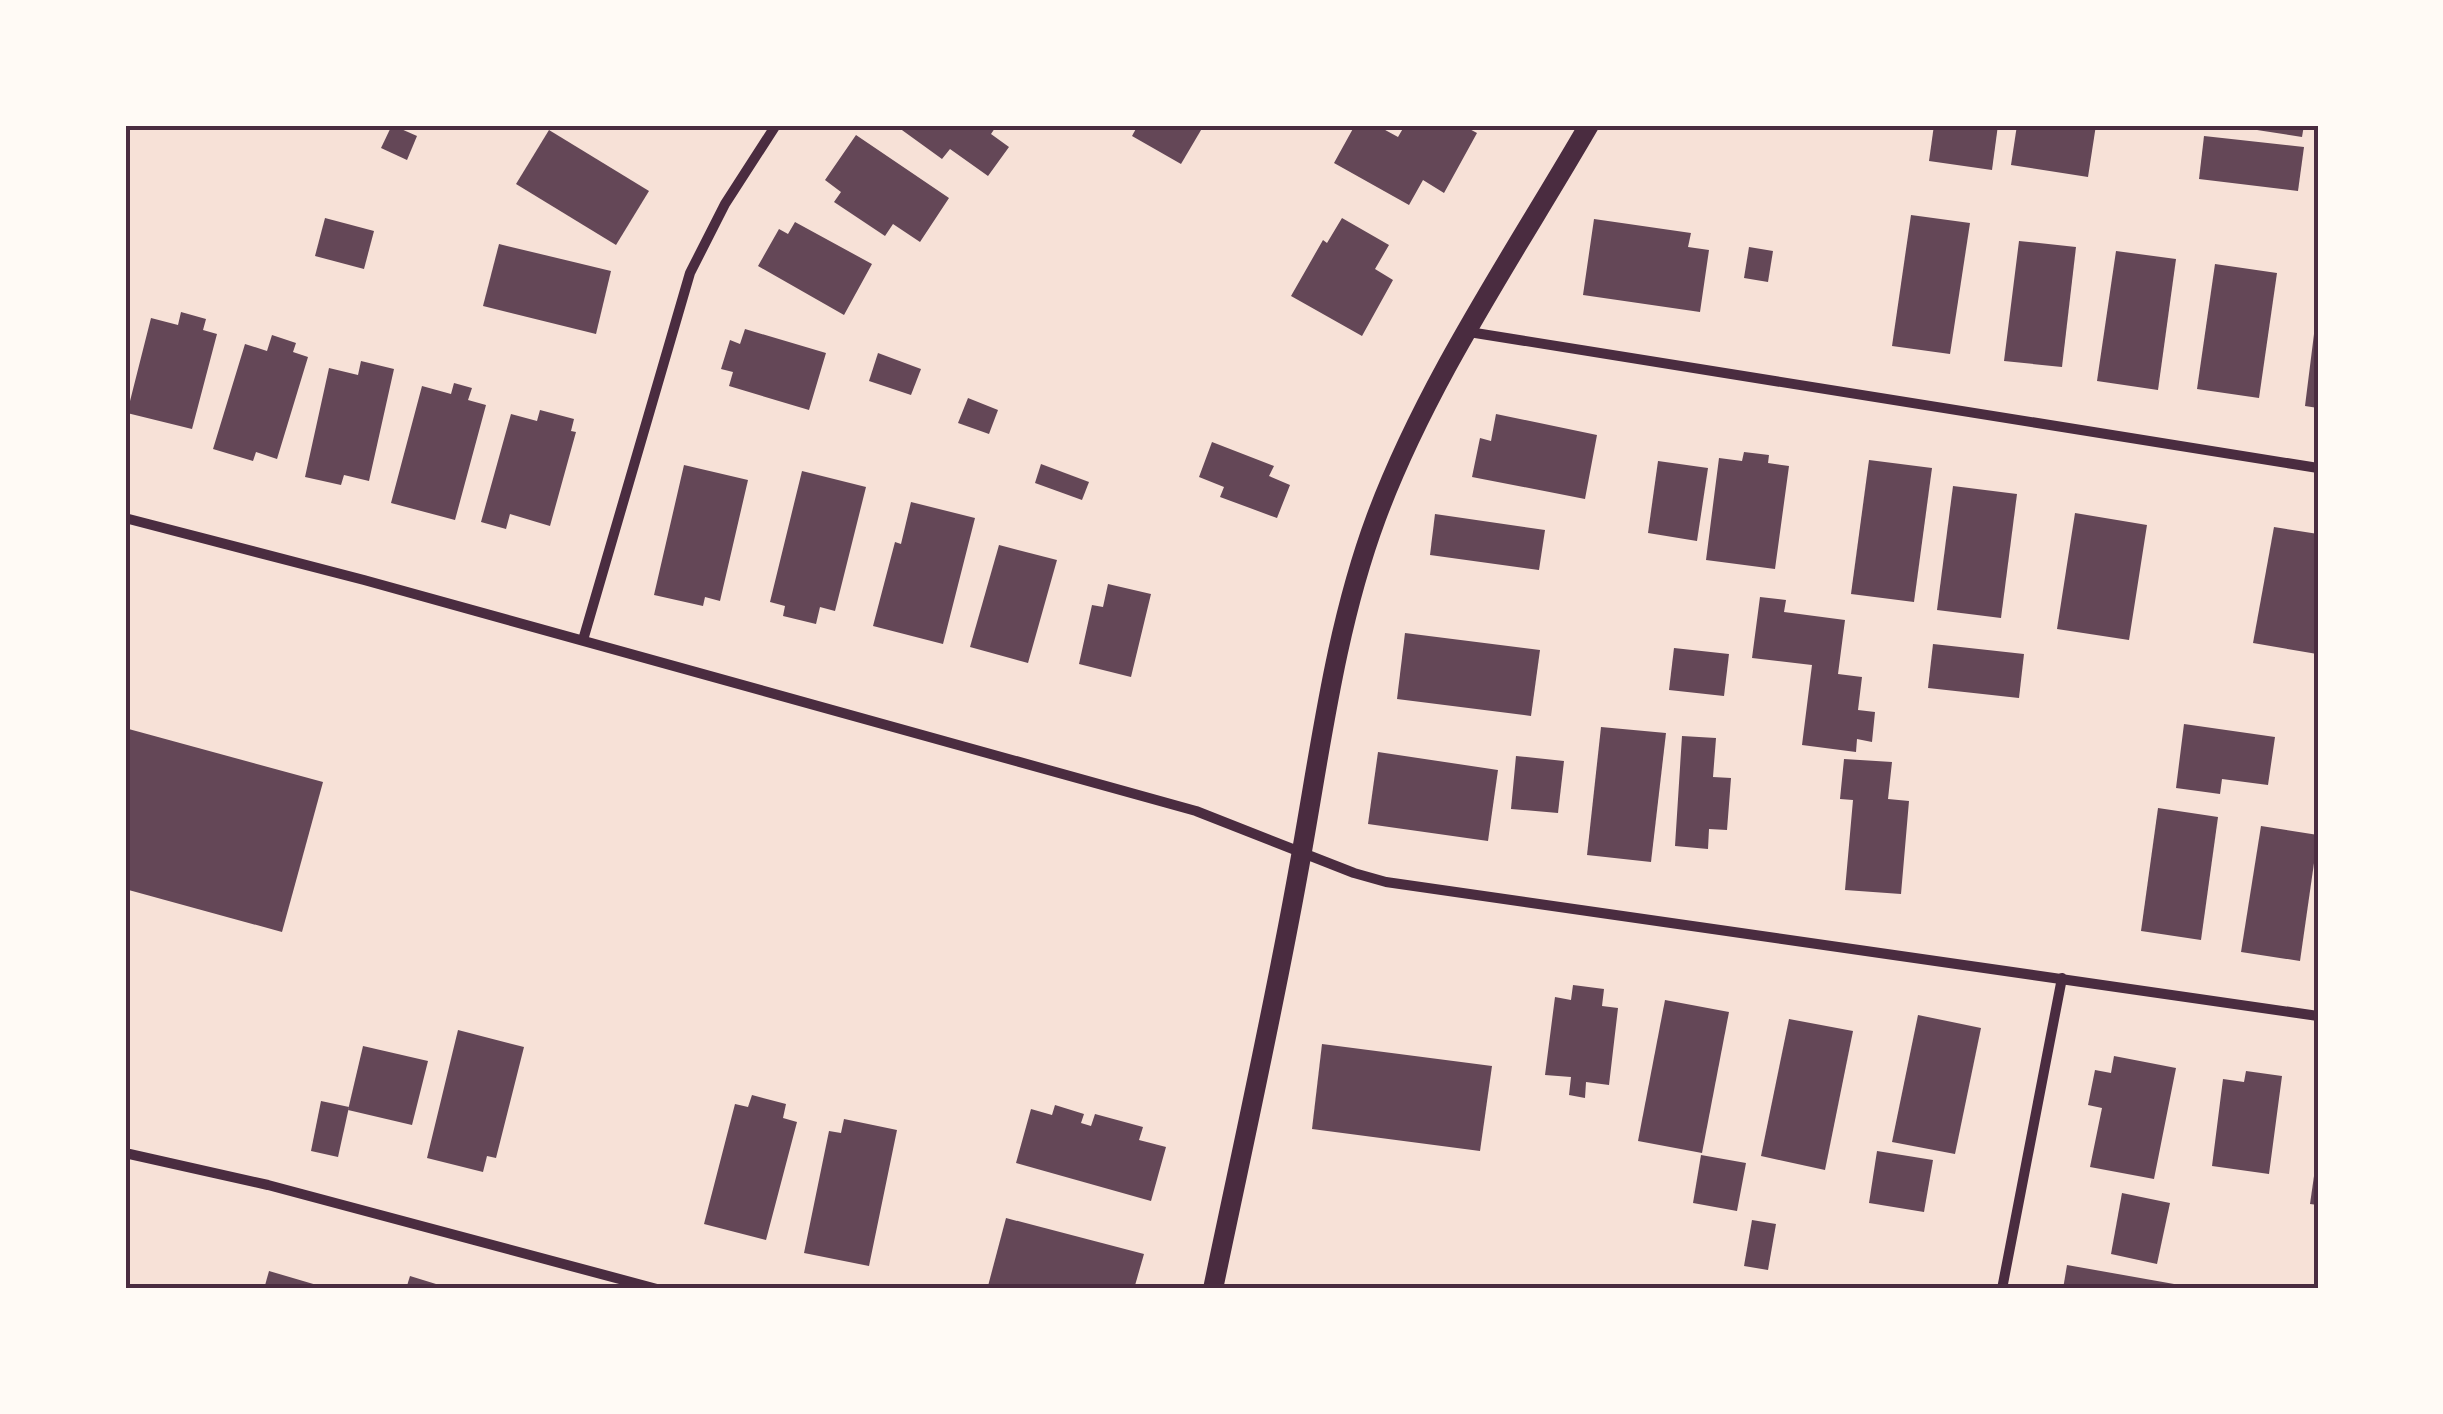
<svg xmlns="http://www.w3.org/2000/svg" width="2443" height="1414" viewBox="0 0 2443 1414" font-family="'Archivo Narrow',sans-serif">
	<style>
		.building { fill: #644757 }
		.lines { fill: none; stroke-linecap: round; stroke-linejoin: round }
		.minor { stroke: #4a2c40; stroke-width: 10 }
		.secondary { stroke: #4a2c40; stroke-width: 20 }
		.neatline { fill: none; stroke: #4a2c40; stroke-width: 4 }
	</style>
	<rect width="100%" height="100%" fill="#f7e1d7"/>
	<g class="building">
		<path d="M392 125 417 136 407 160 381 148Z"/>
		<path d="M895 125H997L991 134 1009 147 988 176 950 149 942 159Z"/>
		<path d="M1138 125H1204L1181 164 1132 136Z"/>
		<path d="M1355 125H1376L1398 137 1405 125H1462L1477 133 1444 193 1423 180 1409 205 1334 163Z"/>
		<path d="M1934 125H1998L1992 170 1929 161Z"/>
		<path d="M2017 125H2096L2088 177 2011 165Z"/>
		<path d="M2258 125H2304L2302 137 2257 130Z"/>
		<path d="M549 130 649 191 616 245 516 184Z"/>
		<path d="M856 135 949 198 920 242 893 224 885 236 834 202 841 192 825 180Z"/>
		<path d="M2204 136 2304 147 2298 191 2199 179Z"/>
		<path d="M1911 215 1970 223 1950 354 1892 346Z"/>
		<path d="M325 218 374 231 364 269 315 256Z"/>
		<path d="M1342 218 1389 245 1375 269 1393 280 1362 336 1291 296 1323 240 1327 243Z"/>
		<path d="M1594 219 1691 233 1688 247 1709 250 1700 312 1583 295Z"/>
		<path d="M795 222 872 264 844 315 758 266 779 229 788 234Z"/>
		<path d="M2019 241 2076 247 2062 367 2004 361Z"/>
		<path d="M499 244 611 271 596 334 483 306Z"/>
		<path d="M1749 247 1773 251 1768 282 1744 278Z"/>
		<path d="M2116 251 2176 259 2158 390 2097 381Z"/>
		<path d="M2215 264 2277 273 2259 398 2197 389Z"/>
		<path d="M181 312 206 319 203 330 217 334 192 429 127 413 151 318 178 325Z"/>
		<path d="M2316 318H2318V408L2305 406Z"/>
		<path d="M745 329 826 353 809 410 729 386 733 372 721 369 730 340 740 344Z"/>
		<path d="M272 335 296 343 293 352 308 357 277 459 256 452 253 461 213 449 245 344 267 351Z"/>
		<path d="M878 353 921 369 911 395 869 381Z"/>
		<path d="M361 361 394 369 369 481 344 475 341 485 305 477 329 368 358 375Z"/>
		<path d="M454 383 472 388 468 400 486 405 455 520 391 503 422 386 451 394Z"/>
		<path d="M968 398 998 410 989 434 958 423Z"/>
		<path d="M540 410 574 419 571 431 576 432 550 526 510 514 506 529 481 522 511 414 537 421Z"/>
		<path d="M1496 414 1597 435 1585 499 1472 477 1480 438 1491 441Z"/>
		<path d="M1212 442 1274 466 1269 476 1290 485 1277 518 1220 497 1224 487 1199 477Z"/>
		<path d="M1744 452 1769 455 1768 463 1789 466 1775 569 1706 560 1719 458 1742 461Z"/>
		<path d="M1869 460 1932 468 1914 602 1851 594Z"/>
		<path d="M1658 461 1708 468 1697 541 1648 533Z"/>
		<path d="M1041 464 1089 482 1082 500 1035 483Z"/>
		<path d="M684 465 748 480 720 601 705 597 703 606 654 595Z"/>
		<path d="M802 471 866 487 835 611 820 607 816 624 783 616 785 606 770 602Z"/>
		<path d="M1953 486 2017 494 2001 618 1937 610Z"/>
		<path d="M911 502 975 518 943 644 873 626 895 542 901 544Z"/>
		<path d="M2075 513 2147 525 2129 640 2057 629Z"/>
		<path d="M1435 514 1545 530 1539 570 1430 555Z"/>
		<path d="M2274 527 2318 534 2317 654 2253 643Z"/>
		<path d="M999 545 1057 560 1028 663 970 647Z"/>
		<path d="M1108 584 1151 594 1131 677 1079 664 1092 605 1103 607Z"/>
		<path d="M1760 597 1786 600 1784 612 1845 620 1838 674 1862 677 1858 710 1875 712 1872 742 1857 739 1856 752 1802 745 1812 665 1752 658Z"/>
		<path d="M1405 633 1540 650 1531 716 1397 699Z"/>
		<path d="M1933 644 2024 654 2019 698 1928 688Z"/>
		<path d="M1674 648 1729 654 1724 696 1669 690Z"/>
		<path d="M2184 724 2275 737 2268 785 2222 779 2220 794 2176 788Z"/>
		<path d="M1601 727 1666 733 1651 862 1587 855Z"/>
		<path d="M125 728 323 782 282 932 125 889Z"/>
		<path d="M1682 736 1716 738 1713 777 1731 778 1727 830 1709 829 1708 849 1675 846Z"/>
		<path d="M1378 752 1498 770 1488 841 1368 824Z"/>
		<path d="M1516 756 1564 761 1558 813 1511 809Z"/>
		<path d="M1844 759 1892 762 1888 799 1909 801 1901 894 1845 890 1853 800 1840 799Z"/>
		<path d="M2158 808 2218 817 2201 940 2141 931Z"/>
		<path d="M2261 826 2318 835 2300 961 2241 952Z"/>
		<path d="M1573 985 1604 989 1602 1006 1618 1008 1609 1085 1586 1082 1585 1098 1569 1095 1571 1077 1545 1075 1555 997 1571 1000Z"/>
		<path d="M1665 1000 1729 1012 1702 1153 1638 1141Z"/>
		<path d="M1918 1015 1981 1028 1955 1154 1892 1142Z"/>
		<path d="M1789 1019 1853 1031 1825 1170 1761 1156Z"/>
		<path d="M458 1030 524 1047 496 1158 487 1156 483 1172 427 1158Z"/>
		<path d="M1322 1044 1492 1066 1480 1151 1312 1129Z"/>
		<path d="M363 1046 428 1061 412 1125 348 1110Z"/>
		<path d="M2114 1056 2176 1068 2154 1179 2090 1167 2102 1108 2088 1105 2095 1070 2111 1073Z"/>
		<path d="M2246 1071 2282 1076 2269 1174 2212 1166 2223 1079 2244 1082Z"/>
		<path d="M752 1095 786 1104 783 1118 797 1122 766 1240 704 1224 735 1104 748 1107Z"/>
		<path d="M321 1101 349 1107 338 1157 311 1151Z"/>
		<path d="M1055 1105 1084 1114 1081 1123 1091 1126 1095 1114 1143 1127 1139 1140 1166 1147 1151 1201 1016 1163 1031 1109 1052 1115Z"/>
		<path d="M844 1119 897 1130 869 1266 804 1253 829 1131 841 1133Z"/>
		<path d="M1877 1151 1933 1160 1924 1212 1869 1203Z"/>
		<path d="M1701 1155 1746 1163 1737 1211 1693 1203Z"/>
		<path d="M2316 1162 2318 1163V1205L2310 1204Z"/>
		<path d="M2122 1193 2170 1203 2157 1264 2111 1254Z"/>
		<path d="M1006 1218 1144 1254 1134 1289H1000L988 1286Z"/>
		<path d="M1752 1220 1776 1224 1768 1270 1744 1266Z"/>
		<path d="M2067 1265 2191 1287V1289H2063Z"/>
		<path d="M269 1271 327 1288V1289H264Z"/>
		<path d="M410 1276 449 1288V1289H406Z"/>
	</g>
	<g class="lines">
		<g class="minor">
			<path d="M1469 332 2318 468"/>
			<path d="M125 518 364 580 1196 811 1354 873 1386 882 2318 1016"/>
			<path d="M583 640 690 273 725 204 776 125"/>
			<path d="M125 1153 268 1185 657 1289"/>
			<path d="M2002 1289 2062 978"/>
		</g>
		<path class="secondary" d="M1213 1289C1242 1150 1273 1012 1298 873 1320 754 1334 631 1376 518 1427 381 1516 251 1589 125"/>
	</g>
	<rect width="2443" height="1414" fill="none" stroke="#fffaf5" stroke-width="255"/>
	<rect x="128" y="128" width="2188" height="1158" class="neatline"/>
</svg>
